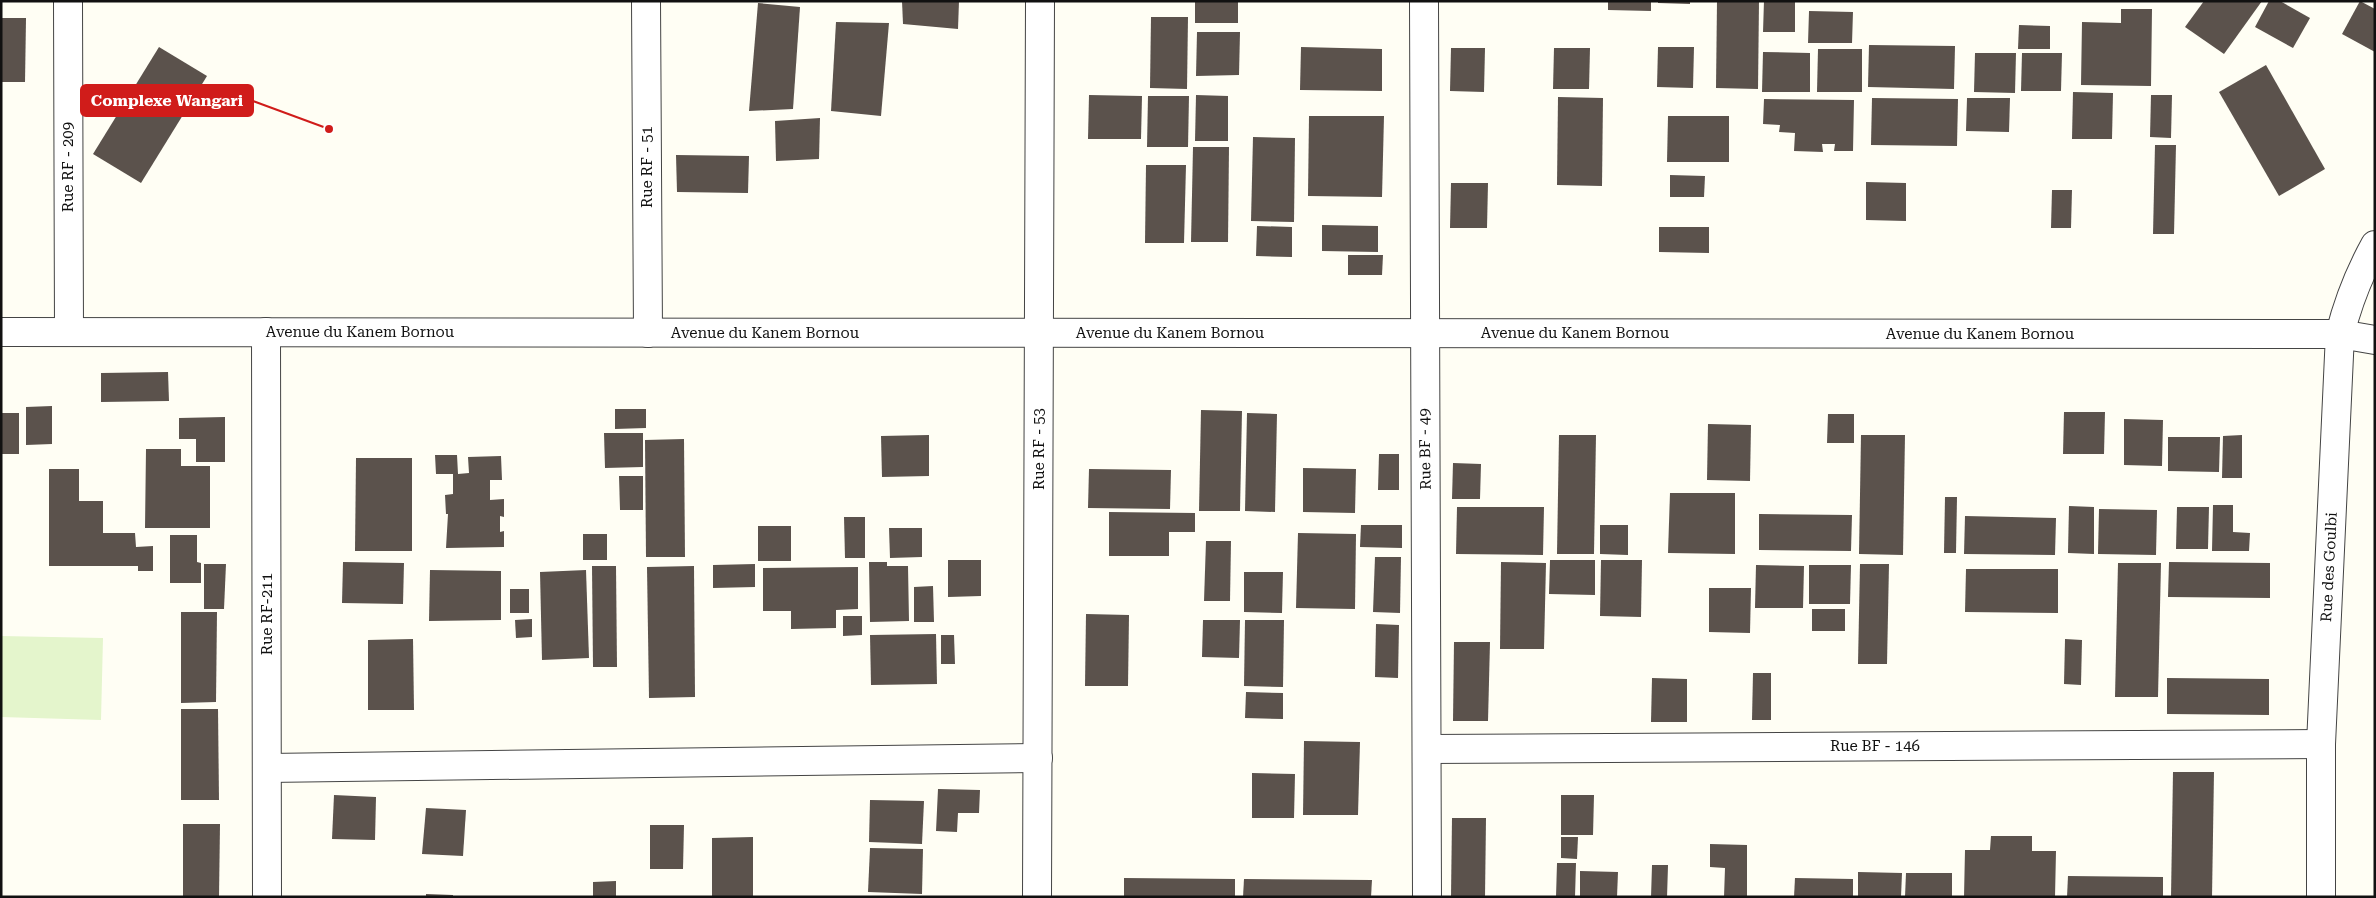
<svg xmlns="http://www.w3.org/2000/svg" width="2376" height="898" viewBox="0 0 2376 898" font-family="'Roboto Serif',serif">
	<style>
		.pitch { fill: #e4f5cc }
		.building { fill: #5b524c }
		.lines { fill: none; stroke-linecap: round; stroke-linejoin: round }
		.street-casing { stroke: #444; stroke-width: 30 }
		.street { stroke: #fff; stroke-width: 28 }
		.labels { text-anchor: middle; stroke-width: 5; stroke-linejoin: round; paint-order: stroke }
		.street-label { font-size: 15px; fill: #111; stroke: #fff }
		.leader { fill: none; stroke: #d01c1a; stroke-width: 2 }
		.callout-dot { fill: #d01c1a; stroke: #fff; stroke-width: 2 }
		.callout { fill: #d01c1a; stroke: #d01c1a; stroke-width: 2 }
		.callout-label { font-size: 16px; text-anchor: middle; font-weight: bold; fill: #fff }
	</style>
	<rect width="100%" height="100%" fill="#fffef4"/>
	<path class="pitch" d="M1 636 103 638 101 720 1 717Z"/>
	<g class="building">
		<path d="M902 1H959L958 29 903 24Z"/>
		<rect x="1195" y="1" width="43" height="22"/>
		<path d="M1608 1H1651V11L1608 10Z"/>
		<path d="M1658 1H1690V4L1658 3Z"/>
		<path d="M1717 1H1759L1758 89 1716 88Z"/>
		<path d="M1764 1H1795V32H1763Z"/>
		<path d="M2204 1H2262L2224 54 2185 27Z"/>
		<path d="M2269 1H2280L2310 18 2293 48 2255 27Z"/>
		<path d="M2360 1 2375 9V52L2342 34Z"/>
		<path d="M758 3 800 7 793 109 749 111Z"/>
		<path d="M2121 9H2152L2151 86 2081 85 2082 22 2121 23Z"/>
		<path d="M1809 11 1853 12 1852 43H1808Z"/>
		<path d="M1151 17H1188L1187 89 1150 88Z"/>
		<path d="M1 18H26L25 82H1Z"/>
		<path d="M836 22 889 23 881 116 831 111Z"/>
		<path d="M2019 25 2050 26V49H2018Z"/>
		<path d="M1197 32H1240L1239 75 1196 76Z"/>
		<path d="M1869 45 1955 46 1954 89 1868 87Z"/>
		<path d="M159 47 207 76 141 183 93 154Z"/>
		<path d="M1301 47 1382 49V91L1300 90Z"/>
		<path d="M1658 47H1694L1693 88 1657 87Z"/>
		<path d="M1451 48H1485L1484 92 1450 91Z"/>
		<path d="M1554 48H1590L1589 89H1553Z"/>
		<path d="M1818 49H1862V92H1817Z"/>
		<path d="M1763 52 1810 53V92H1762Z"/>
		<path d="M1975 53H2016L2015 93 1974 92Z"/>
		<path d="M2022 53H2062L2061 91H2021Z"/>
		<path d="M2266 65 2325 169 2279 196 2219 92Z"/>
		<path d="M2073 92 2113 93 2112 139H2072Z"/>
		<path d="M1089 95 1142 96 1141 139H1088Z"/>
		<path d="M1196 95 1228 96V141H1195Z"/>
		<path d="M2151 95H2172L2171 138 2150 137Z"/>
		<path d="M1148 96H1189L1188 147H1147Z"/>
		<path d="M1558 97 1603 98 1602 186 1557 185Z"/>
		<path d="M1872 98 1958 99 1957 146 1871 145Z"/>
		<path d="M1967 98H2010L2009 132 1966 131Z"/>
		<path d="M1764 99 1854 100 1853 151H1834L1835 144H1822L1823 152 1794 151 1795 133 1779 132 1780 125 1763 124Z"/>
		<path d="M1309 116H1384L1382 197 1308 196Z"/>
		<path d="M1668 116H1729V162H1667Z"/>
		<path d="M820 118 819 159 776 161 775 121Z"/>
		<path d="M1253 137 1295 138 1294 222 1251 221Z"/>
		<path d="M2155 145H2176L2174 234H2153Z"/>
		<path d="M1193 147H1229L1228 242H1191Z"/>
		<path d="M676 155 749 156 748 193 677 192Z"/>
		<path d="M1146 165H1186L1184 243H1145Z"/>
		<path d="M1670 175 1705 176 1704 197H1670Z"/>
		<path d="M1866 182 1906 183V221L1866 220Z"/>
		<path d="M1451 183H1488L1487 228H1450Z"/>
		<path d="M2052 190H2072L2071 228H2051Z"/>
		<path d="M1322 225 1378 226V252L1322 251Z"/>
		<path d="M1257 226 1292 227V257L1256 256Z"/>
		<path d="M1659 227H1709V253L1659 252Z"/>
		<path d="M1348 255H1383L1382 275H1348Z"/>
		<path d="M168 372 169 401 101 402V373Z"/>
		<path d="M52 406V444L26 445V407Z"/>
		<path d="M615 409H646V428L615 429Z"/>
		<path d="M1201 410 1242 411 1240 511H1199Z"/>
		<path d="M2064 412H2105L2104 454H2063Z"/>
		<rect x="1" y="413" width="18" height="41"/>
		<path d="M1247 413 1277 414 1275 512 1245 511Z"/>
		<path d="M1828 414H1854V443H1827Z"/>
		<path d="M225 417V462H196V439H179V418Z"/>
		<path d="M2124 419 2163 420 2162 466 2124 465Z"/>
		<path d="M1708 424 1751 425 1750 481 1707 480Z"/>
		<path d="M604 433H643V467L605 468Z"/>
		<path d="M929 435V476L882 477 881 436Z"/>
		<path d="M1559 435H1596L1594 554H1557Z"/>
		<path d="M1861 435H1905L1903 555 1859 554Z"/>
		<path d="M2242 435V478H2222L2223 436Z"/>
		<path d="M2168 437H2220L2219 472 2168 471Z"/>
		<path d="M684 439 685 557H646L645 440Z"/>
		<path d="M146 449H181V466H210V528H145Z"/>
		<path d="M1379 454H1399V490H1378Z"/>
		<path d="M435 455H457L458 474 469 473 468 457 501 456 502 480H490V500L504 499V517L500 516V532L504 531V547L446 548 448 514H446L445 495 453 494V474H436Z"/>
		<path d="M356 458H412V551H355Z"/>
		<path d="M1453 463 1481 464 1480 499H1452Z"/>
		<path d="M1303 468 1356 469 1355 513 1303 512Z"/>
		<path d="M49 469H79V501H103V533H135L136 547 153 546V571H138V566H49Z"/>
		<path d="M1089 469 1171 470 1170 509 1088 508Z"/>
		<path d="M619 476H643V510H620Z"/>
		<path d="M1670 493H1735V554L1668 553Z"/>
		<path d="M1945 497H1957L1956 553H1944Z"/>
		<path d="M2213 505H2233V532L2250 533 2249 551H2212Z"/>
		<path d="M2069 506 2094 507V554L2068 553Z"/>
		<path d="M1457 507H1544L1543 555 1456 554Z"/>
		<path d="M2177 507H2209L2208 549H2176Z"/>
		<path d="M2099 509 2157 510 2156 555 2098 554Z"/>
		<path d="M1109 512 1195 513V532H1169V556H1109Z"/>
		<path d="M1759 514 1852 515 1851 551 1759 550Z"/>
		<path d="M1965 516 2056 518 2055 555 1964 554Z"/>
		<path d="M844 517H865V558H845Z"/>
		<path d="M1361 525H1402V548L1360 547Z"/>
		<path d="M1600 525H1628V555L1600 554Z"/>
		<rect x="758" y="526" width="33" height="35"/>
		<path d="M889 528H922V557L890 558Z"/>
		<path d="M1298 533 1356 534 1355 609 1296 608Z"/>
		<rect x="583" y="534" width="24" height="26"/>
		<path d="M170 535H197V562L201 563V583H170Z"/>
		<path d="M1206 541H1231L1230 601H1204Z"/>
		<path d="M1375 557H1401L1400 613 1373 612Z"/>
		<path d="M948 560H981V596L948 597Z"/>
		<path d="M1550 560H1595V595L1549 594Z"/>
		<path d="M1601 560H1642L1641 617 1600 616Z"/>
		<path d="M343 562 404 563 403 604 342 603Z"/>
		<path d="M869 562H887V566H908L909 621 870 622Z"/>
		<path d="M1501 562 1546 563 1544 649H1500Z"/>
		<path d="M2169 562 2270 563V598L2168 597Z"/>
		<path d="M2118 563H2161L2158 697H2115Z"/>
		<path d="M204 564H226L224 609H204Z"/>
		<path d="M755 564V587L713 588V565Z"/>
		<path d="M1860 564H1889L1887 664H1858Z"/>
		<path d="M1756 565 1804 566 1803 608H1755Z"/>
		<path d="M1809 565H1851L1850 604H1809Z"/>
		<path d="M592 566H616L617 667H593Z"/>
		<path d="M694 566 695 697 649 698 647 567Z"/>
		<path d="M858 567V609L836 610V628L791 629V611H763V568Z"/>
		<path d="M1966 569H2058V613L1965 612Z"/>
		<path d="M430 570 501 571V620L429 621Z"/>
		<path d="M586 570 589 658 542 660 540 572Z"/>
		<path d="M1244 572H1283L1282 613 1244 612Z"/>
		<path d="M933 586 934 622H914V587Z"/>
		<path d="M1709 588H1751L1750 633 1709 632Z"/>
		<rect x="510" y="589" width="19" height="24"/>
		<rect x="1812" y="609" width="33" height="22"/>
		<path d="M181 612H217L216 702 181 703Z"/>
		<path d="M1086 614 1129 615 1128 686H1085Z"/>
		<path d="M843 616H862V635L843 636Z"/>
		<path d="M532 619V637L516 638 515 620Z"/>
		<path d="M1203 620H1240L1239 658 1202 657Z"/>
		<path d="M1245 620H1284L1283 687 1244 686Z"/>
		<path d="M1376 624 1399 625 1398 678 1375 677Z"/>
		<path d="M936 634 937 684 871 685 870 635Z"/>
		<path d="M941 635H954L955 664H941Z"/>
		<path d="M413 639 414 710H368V640Z"/>
		<path d="M2065 639 2082 640 2081 685 2064 684Z"/>
		<path d="M1454 642H1490L1488 721H1453Z"/>
		<path d="M1753 673H1771V720H1752Z"/>
		<path d="M1652 678 1687 679V722H1651Z"/>
		<path d="M2167 678 2269 679V715L2167 714Z"/>
		<path d="M1246 692 1283 693V719L1245 718Z"/>
		<path d="M181 709H218L219 800H181Z"/>
		<path d="M1304 741 1360 742 1358 815H1303Z"/>
		<path d="M2173 772H2214L2212 897H2171Z"/>
		<path d="M1252 773 1295 774 1294 818H1252Z"/>
		<path d="M938 789 980 790 979 813H958L957 832 936 831Z"/>
		<path d="M334 795 376 797 375 840 332 839Z"/>
		<path d="M1561 795H1594L1593 835H1561Z"/>
		<path d="M870 800 924 801 922 844 869 842Z"/>
		<path d="M426 808 466 810 463 856 422 854Z"/>
		<path d="M1452 818H1486L1485 897H1451Z"/>
		<path d="M183 824H220L219 897H183Z"/>
		<path d="M650 825H684L683 869H650Z"/>
		<path d="M1991 836H2032V851H2056L2055 897H1964L1965 850H1990Z"/>
		<path d="M753 837V897H712V838Z"/>
		<path d="M1561 837H1578L1577 859 1561 858Z"/>
		<path d="M1710 844 1747 845V897H1724L1725 868 1710 867Z"/>
		<path d="M870 848 923 849 922 894 868 892Z"/>
		<path d="M1557 863H1576L1575 897H1556Z"/>
		<path d="M1652 865H1668L1667 897H1651Z"/>
		<path d="M1580 871 1618 872 1617 897H1580Z"/>
		<path d="M1858 872 1902 873 1901 897H1858Z"/>
		<path d="M1906 873H1952V897H1905Z"/>
		<path d="M2068 876 2163 877V897H2067Z"/>
		<path d="M1124 878 1235 879V897H1124Z"/>
		<path d="M1795 878 1853 879V897H1794Z"/>
		<path d="M1244 879 1372 880 1371 897H1243Z"/>
		<path d="M616 881V897H593V882Z"/>
		<path d="M426 894 453 895V897H426Z"/>
	</g>
	<g class="lines">
		<g class="street-casing">
			<g id="street">
				<path d="M68 1 69 332"/>
				<path d="M646 1 648 333"/>
				<path d="M1424 1 1427 897"/>
				<path d="M1 332 2340 334 2375 340"/>
				<path d="M266 332 267 897"/>
				<path d="M1428 749 2321 744"/>
				<path d="M267 768 1038 758"/>
				<path d="M1037 897 1040 1"/>
				<path d="M2321 897V744L2340 334C2348 302 2359 274 2375 245"/>
			</g>
		</g>
		<use href="#street" class="street"/>
	</g>
	<g class="labels">
		<g class="street-label">
			<text transform="translate(68 167) rotate(-90)" y="5">Rue RF - 209</text>
			<text transform="translate(647 167) rotate(-90)" y="5">Rue RF - 51</text>
			<text x="360" y="337">Avenue du Kanem Bornou</text>
			<text x="765" y="338">Avenue du Kanem Bornou</text>
			<text x="1170" y="338">Avenue du Kanem Bornou</text>
			<text x="1575" y="338">Avenue du Kanem Bornou</text>
			<text x="1980" y="339">Avenue du Kanem Bornou</text>
			<text transform="translate(1039 449) rotate(-90)" y="5">Rue RF - 53</text>
			<text transform="translate(1425 449) rotate(-91)" y="5">Rue BF - 49</text>
			<text transform="translate(2329 567) rotate(-87)" y="5">Rue des Goulbi</text>
			<text transform="translate(267 614) rotate(-90)" y="5">Rue RF-211</text>
			<text x="1875" y="751">Rue BF - 146</text>
		</g>
	</g>
	<path class="leader" d="M329 129L253 101"/>
	<circle class="callout-dot" cx="329" cy="129" r="5"/>
	<rect class="callout" x="81" y="85" width="172" height="31" rx="5"/>
	<g class="callout-label">
		<text x="167" y="106">Complexe Wangari</text>
	</g>
	<rect width="2376" height="898" fill="none" stroke="#111111" stroke-width="5"/>
</svg>
